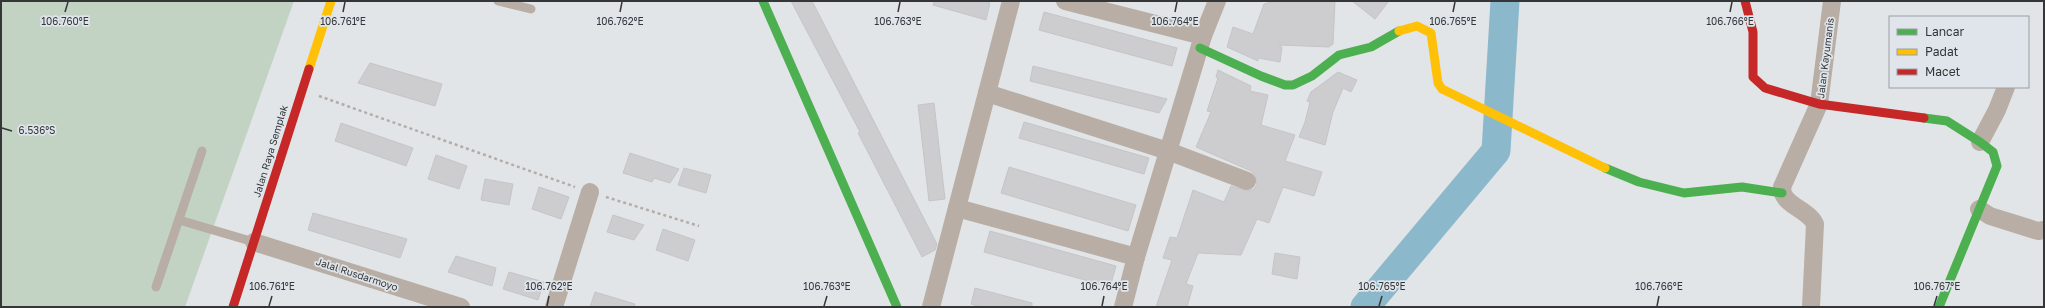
<svg xmlns="http://www.w3.org/2000/svg" width="2045" height="308" viewBox="0 0 2045 308" font-family="'Golos Text',sans-serif">
	<style>
		.green { fill: #c3d3c3 }
		.lines { fill: none; stroke-linecap: round; stroke-linejoin: round }
		.river { stroke: #8bb8cb; stroke-width: 29 }
		.building { fill: #cdcdcf; stroke: #c5c5c7 }
		.path { stroke: #b3ada8; stroke-width: 2.5; stroke-dasharray: 3 3; stroke-linecap: butt }
		.lane { stroke: #b8aea5; stroke-width: 9 }
		.street { stroke: #b8aea5; stroke-width: 18 }
		.fast { stroke: #4caf50; stroke-width: 9 }
		.slow { stroke: #ffc107; stroke-width: 9 }
		.jam { stroke: #c62828; stroke-width: 9 }
		.ticks { fill: none; stroke: #343638; stroke-width: 1.5 }
		.labels { text-anchor: middle; stroke-width: 3.5; stroke-linejoin: round; paint-order: stroke }
		.street-label { font-size: 10px; fill: #343638; stroke: #dfe5ea }
		.ticks-label { font-size: 10px; text-anchor: middle; fill: #343638; stroke: #dfe5ea; stroke-width: 3.5; stroke-linejoin: round; paint-order: stroke }
	</style>
	<rect width="100%" height="100%" fill="#e2e5e7"/>
	<path class="green" d="M1 1H294L185 307H1Z"/>
	<g class="lines">
		<path class="river" d="M1365 307 1496 151 1505 1"/>
	</g>
	<g class="building">
		<path d="M791 1H812L937 244 935 250 922 257 858 133 860 132Z"/>
		<path d="M934 1H982L990 3 986 20 933 5Z"/>
		<path d="M1275 1H1335L1333 44 1329 47 1279 45 1282 47 1280 62 1258 58V61L1227 47 1233 27 1253 34 1264 4Z"/>
		<path d="M1352 1H1389L1375 19Z"/>
		<path d="M1044 12 1177 48 1172 66 1039 30Z"/>
		<path d="M370 63 442 84 435 106 358 83Z"/>
		<path d="M1033 66 1167 99 1159 113 1030 81Z"/>
		<path d="M1218 70 1251 86 1250 91 1268 95 1261 125 1295 135 1285 161 1322 172 1314 196 1283 187 1269 223 1257 219 1241 255 1198 253 1186 284 1193 286 1187 307H1156L1172 260 1163 258 1170 237 1177 238 1193 190 1224 202 1231 186 1248 191 1254 189 1257 184 1255 175 1251 171 1196 147 1211 112 1207 111 1218 78 1216 77Z"/>
		<path d="M1338 72 1357 80 1351 92 1343 88 1333 112 1325 145 1299 137 1305 122 1310 102 1307 101 1311 92Z"/>
		<path d="M934 103 945 199 929 201 918 105Z"/>
		<path d="M1024 122 1149 158 1144 174 1019 138Z"/>
		<path d="M341 123 413 148 406 166 335 141Z"/>
		<path d="M630 153 679 169 670 183 654 178 652 182 623 173Z"/>
		<path d="M436 155 467 166 459 189 428 179Z"/>
		<path d="M1009 167 1136 205 1128 231 1001 193Z"/>
		<path d="M684 168 711 175 706 193 678 185Z"/>
		<path d="M485 179 513 184 509 205 481 200Z"/>
		<path d="M539 187 569 197 561 219 532 209Z"/>
		<path d="M313 213 407 239 400 258 308 230Z"/>
		<path d="M613 215 644 225 634 240 607 232Z"/>
		<path d="M663 229 695 240 688 261 656 250Z"/>
		<path d="M990 231 1116 266 1110 287 984 252Z"/>
		<path d="M1275 253 1300 257 1297 279 1272 274Z"/>
		<path d="M456 256 496 268 492 286 448 272Z"/>
		<path d="M509 272 544 282 538 300 503 289Z"/>
		<path d="M975 288 1032 303V307H981L971 304Z"/>
		<path d="M595 292 635 304 634 307H590Z"/>
	</g>
	<g class="lines">
		<g class="path">
			<path d="M319 96 575 187"/>
			<path d="M606 197 699 226"/>
		</g>
		<g class="lane">
			<path d="M498 1 531 9"/>
			<path d="M179 220 254 242"/>
			<path d="M156 287 202 151"/>
		</g>
		<g class="street">
			<path d="M1065 1 1203 36"/>
			<path d="M987 93 1168 151 1247 181"/>
			<path d="M1980 142 1997 110 2006 87"/>
			<path d="M957 208 1136 257"/>
			<path d="M1979 209 1990 216 2038 231 2044 230"/>
			<path d="M254 242 461 307"/>
			<path d="M554 307 590 192"/>
			<path d="M931 307 1011 1"/>
			<path d="M1123 307 1136 257 1203 36 1217 1"/>
			<path d="M1811 307 1815 224C1808 209 1781 205 1782 187L1819 104 1832 1"/>
		</g>
		<g class="fast">
			<path d="M763 1 897 307"/>
			<path d="M1200 48 1261 76 1285 85H1293L1312 76 1339 55 1371 47 1399 31"/>
			<path d="M1924 118 1947 121 1980 142 1993 152 1997 166 1939 307"/>
			<path d="M1605 168 1639 182 1684 193 1742 187 1782 193"/>
		</g>
		<g class="slow">
			<path d="M1399 31 1417 26 1431 33 1438 83 1442 89 1605 168"/>
			<path d="M309 69 331 1"/>
		</g>
		<g class="jam">
			<path d="M1745 1 1753 32V77L1765 88 1819 104 1924 118"/>
			<path d="M233 307 309 69"/>
		</g>
	</g>
	<path class="ticks" d="M65 12 68 2M343 12 345 2M620 12 622 2M898 12 900 2M1175 12 1177 2M1453 12 1455 2M1730 12 1732 2M2 128 12 131M269 306 272 296M547 306 549 296M824 306 827 296M1102 306 1104 296M1379 306 1382 296M1657 306 1659 296M1934 306 1937 296"/>
	<g class="labels">
		<g class="street-label">
			<text transform="translate(1825 58) rotate(-83)" y="4">Jalan Kayumanis</text>
			<text transform="translate(270 151) rotate(-73)" y="4">Jalan Raya Semplak</text>
			<text transform="translate(357 274) rotate(18)" y="4">Jalal Rusdarmoyo</text>
		</g>
	</g>
	<g class="ticks-label">
		<text x="65" y="25">106.760°E</text>
		<text x="343" y="25">106.761°E</text>
		<text x="620" y="25">106.762°E</text>
		<text x="898" y="25">106.763°E</text>
		<text x="1175" y="25">106.764°E</text>
		<text x="1453" y="25">106.765°E</text>
		<text x="1730" y="25">106.766°E</text>
		<text x="37" y="134">6.536°S</text>
		<text x="272" y="290">106.761°E</text>
		<text x="549" y="290">106.762°E</text>
		<text x="827" y="290">106.763°E</text>
		<text x="1104" y="290">106.764°E</text>
		<text x="1382" y="290">106.765°E</text>
		<text x="1659" y="290">106.766°E</text>
		<text x="1937" y="290">106.767°E</text>
	</g>
	<rect width="2045" height="308" fill="none" stroke="#343638" stroke-width="4"/>
	<rect x="1889" y="16" width="140" height="72" fill="#dfe5ea" stroke="#9b9fa3"/>
	<rect x="1897" y="29" width="20" height="6" fill="#4caf50" stroke="#9b9fa3"/>
	<text x="1925" y="36" font-size="12" fill="#343638">Lancar</text>
	<rect x="1897" y="49" width="20" height="6" fill="#ffc107" stroke="#9b9fa3"/>
	<text x="1925" y="56" font-size="12" fill="#343638">Padat</text>
	<rect x="1897" y="69" width="20" height="6" fill="#c62828" stroke="#9b9fa3"/>
	<text x="1925" y="76" font-size="12" fill="#343638">Macet</text>
</svg>
